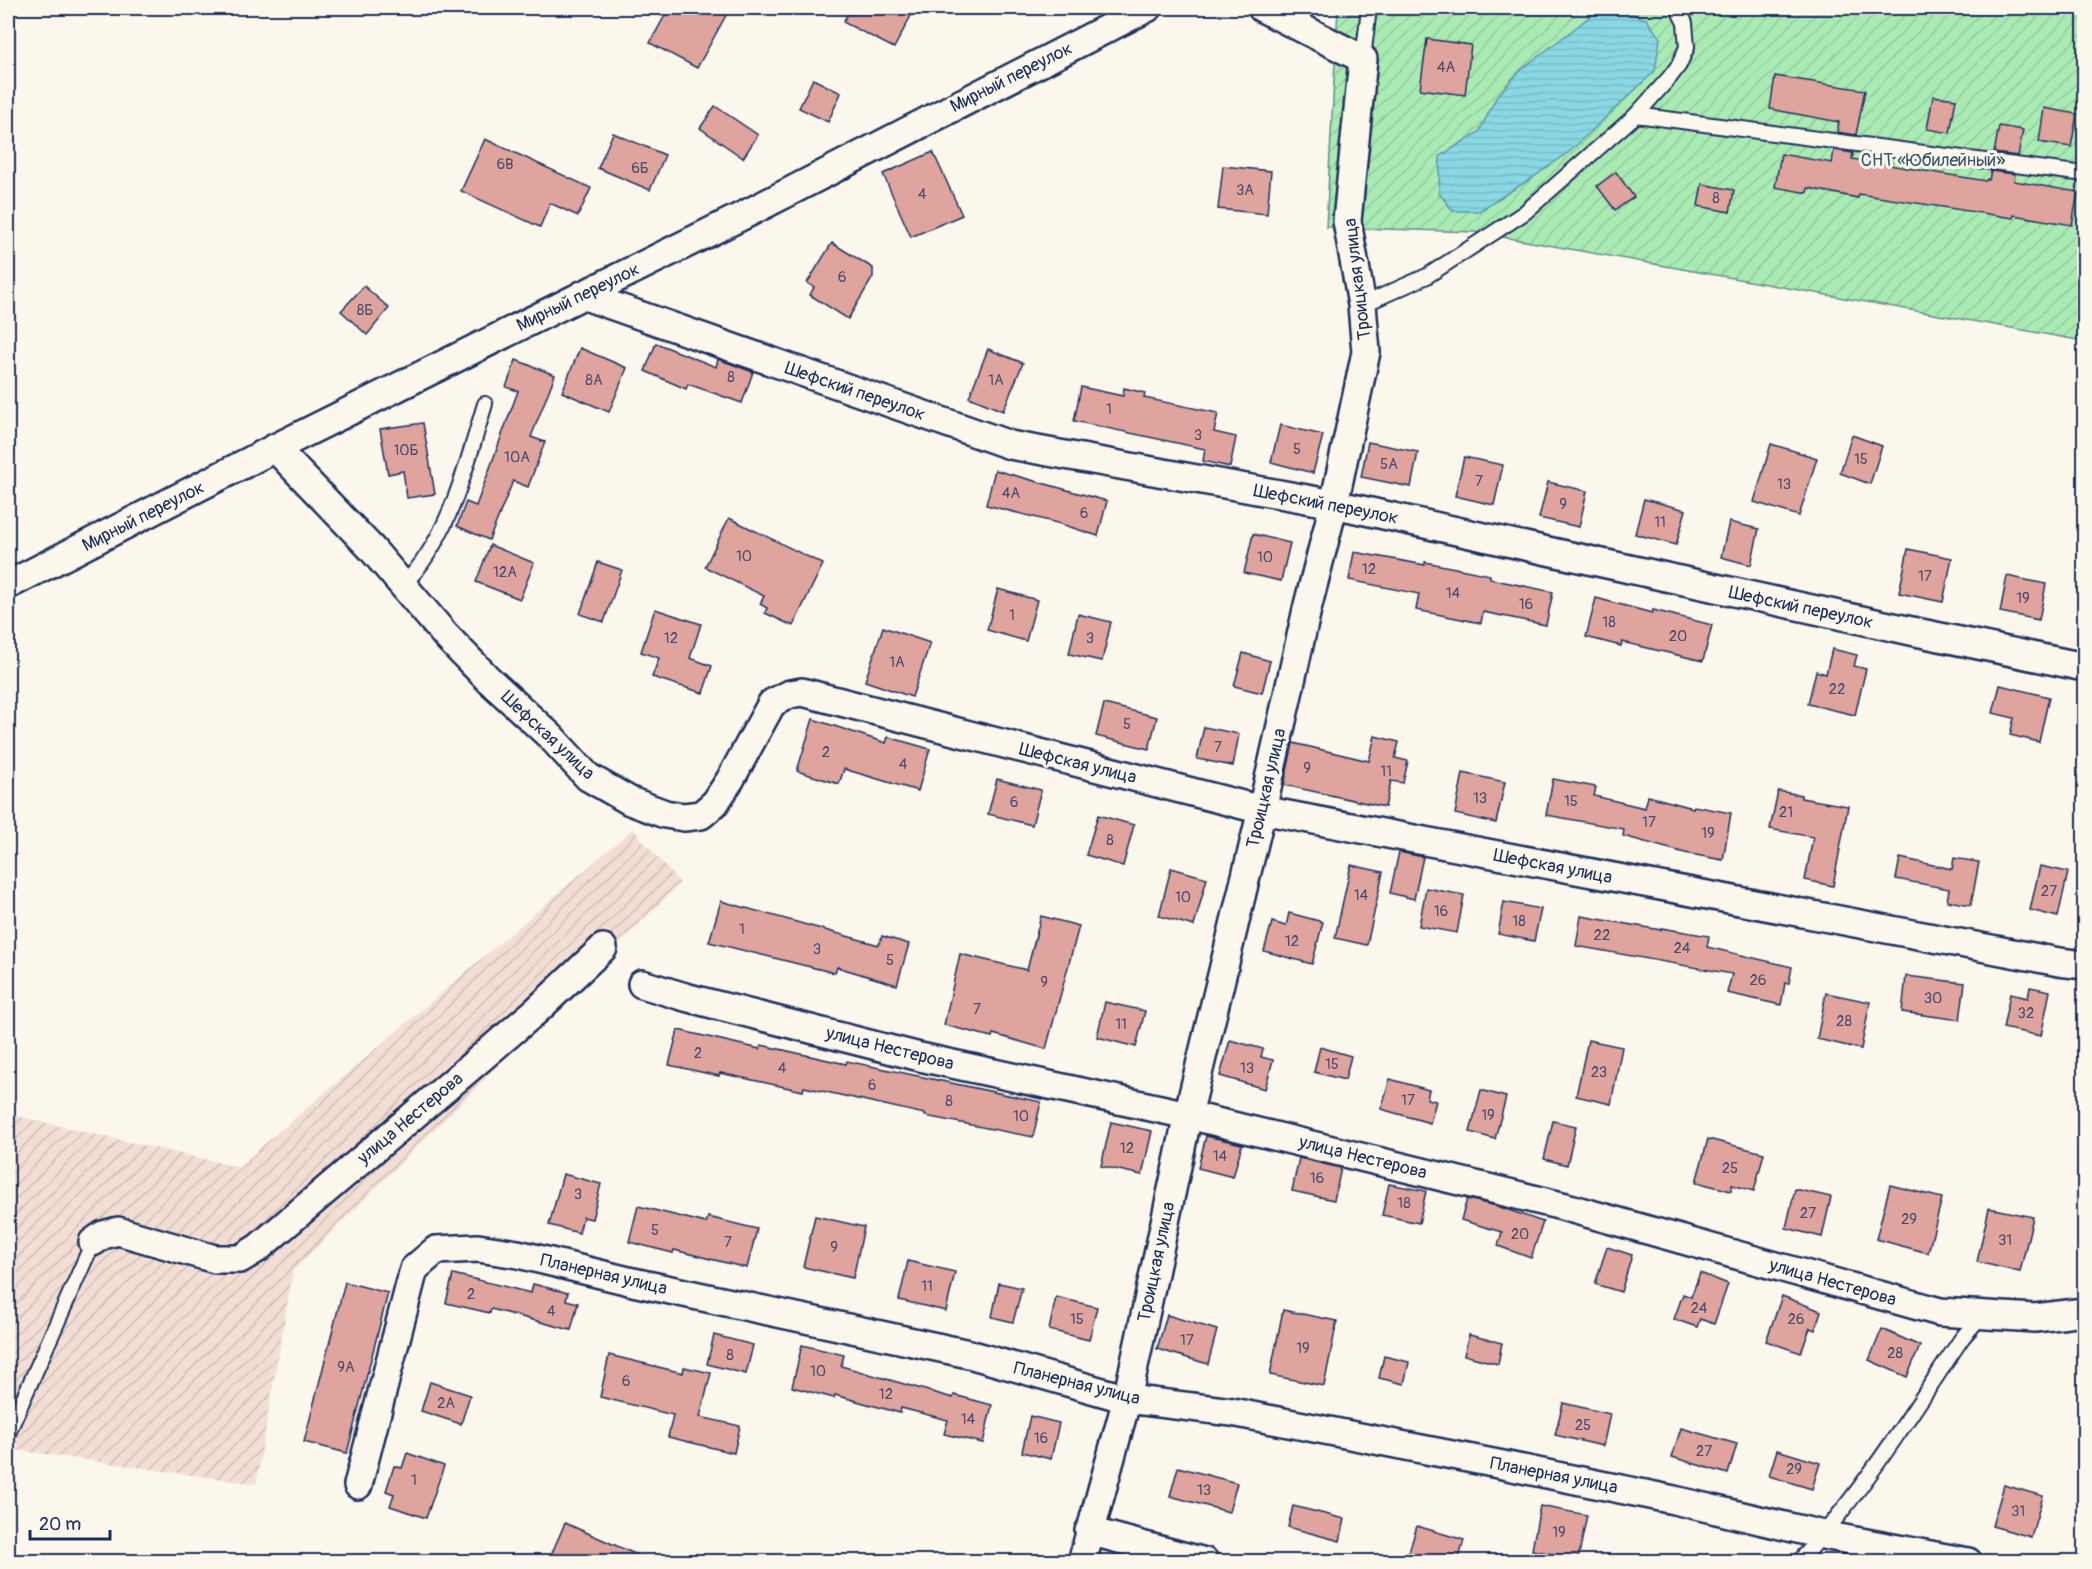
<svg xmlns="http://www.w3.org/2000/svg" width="2092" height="1569" viewBox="0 0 2092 1569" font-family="Pangolin,sans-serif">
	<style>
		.industrial { fill: url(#industrial-furrows) }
		.garden { fill: url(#garden-furrows); stroke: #628d89; stroke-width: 1.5 }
		.water { fill: url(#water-rules); stroke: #5d94ae; stroke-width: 1.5 }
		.building { fill: #dea49d; stroke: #1b2f5e; stroke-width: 1.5 }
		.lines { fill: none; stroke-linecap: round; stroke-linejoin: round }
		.lane-casing { stroke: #1b2f5e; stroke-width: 18 }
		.street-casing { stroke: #1b2f5e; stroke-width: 32 }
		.lane { stroke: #fbf7ec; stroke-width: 14 }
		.street { stroke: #fbf7ec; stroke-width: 27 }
		.labels { text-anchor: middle; stroke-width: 6; stroke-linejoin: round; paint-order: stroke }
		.number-label { font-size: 15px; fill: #4c4c6e }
		.street-label { font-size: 18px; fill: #1b2f5e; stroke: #fbf7ec }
		.park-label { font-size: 18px; fill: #38556f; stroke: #fbf7ec }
	</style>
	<defs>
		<pattern id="industrial-furrows" width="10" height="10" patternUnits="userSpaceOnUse" patternTransform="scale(1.5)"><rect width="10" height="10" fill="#f2ded4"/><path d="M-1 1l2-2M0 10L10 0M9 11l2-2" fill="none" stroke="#cfbfb8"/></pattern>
		<pattern id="garden-furrows" width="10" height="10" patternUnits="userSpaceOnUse" patternTransform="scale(1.5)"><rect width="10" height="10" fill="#aaebb4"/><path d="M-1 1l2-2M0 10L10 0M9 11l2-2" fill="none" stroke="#92ca9d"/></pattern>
		<pattern id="water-rules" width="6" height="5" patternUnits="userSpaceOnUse" patternTransform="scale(1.5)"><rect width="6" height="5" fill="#89d8e4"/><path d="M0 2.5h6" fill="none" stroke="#76bac6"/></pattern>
	</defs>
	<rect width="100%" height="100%" fill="#fbf7ec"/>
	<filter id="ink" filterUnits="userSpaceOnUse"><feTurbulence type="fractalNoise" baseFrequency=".0167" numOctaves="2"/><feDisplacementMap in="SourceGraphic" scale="12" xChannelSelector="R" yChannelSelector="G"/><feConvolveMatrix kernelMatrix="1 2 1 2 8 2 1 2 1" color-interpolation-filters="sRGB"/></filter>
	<g filter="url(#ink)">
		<path class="industrial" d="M633 829 680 883 293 1271 256 1484 8 1449V1114L238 1167Z"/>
		<path class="garden" d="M1338 8H2084V341L1475 232 1326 227Z"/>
		<path class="water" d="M1600 9 1629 12 1646 19 1660 38 1655 71 1569 152 1532 178 1479 211H1453L1439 193 1440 156 1479 132 1497 96 1522 69Z"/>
		<g class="building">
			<path d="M669 8H730L697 68 650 43Z"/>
			<path d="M851 8H915L894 48 843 22Z"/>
			<path d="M1427 39 1471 45 1465 95 1420 89Z"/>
			<path d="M1775 76 1865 90 1856 135 1837 132 1839 122 1770 109Z"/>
			<path d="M813 79 841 93 828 122 799 108Z"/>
			<path d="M1933 96 1956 99 1950 133 1927 129Z"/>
			<path d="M715 106 758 135 743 158 700 128Z"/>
			<path d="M2044 108 2077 114 2071 147 2039 142Z"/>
			<path d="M1999 126 2023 130 2018 156 1994 153Z"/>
			<path d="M613 133 665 155 650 190 598 168Z"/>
			<path d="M485 139 591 188 578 216 550 203 540 227 461 191Z"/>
			<path d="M1834 150 1853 153 1852 159 1986 181 1987 179 1989 180 1991 171 2015 174 2014 181 2078 192 2072 225 2014 215 2013 218 1859 194 1858 198 1808 188 1807 193 1775 187 1781 154 1832 163Z"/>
			<path d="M933 152 962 215 911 237 883 174Z"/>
			<path d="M1223 166 1271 171 1267 214 1218 209Z"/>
			<path d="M1616 172 1634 197 1615 210 1597 186Z"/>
			<path d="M1702 184 1734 190 1730 212 1698 206Z"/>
			<path d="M832 243 873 268V277L848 319 810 295 814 287 807 283Z"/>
			<path d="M364 286 389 308 367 335 341 311Z"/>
			<path d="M656 343 716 367 718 359 753 372 742 403 688 384 686 389 645 371Z"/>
			<path d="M580 348 627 368 609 412 562 392Z"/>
			<path d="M988 349 1023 363 1003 411 969 397Z"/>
			<path d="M516 360 555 375 531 437 545 442 528 487 513 481 489 540 457 526 466 502 476 506 518 391 506 387Z"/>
			<path d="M1081 387 1123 396 1124 388 1145 393 1144 398 1218 413 1214 432 1236 437 1230 467 1203 461 1205 449 1074 421Z"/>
			<path d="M423 423 435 494 407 498 403 471 388 474 380 429Z"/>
			<path d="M1280 425 1323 435 1313 473 1271 462Z"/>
			<path d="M1852 435 1882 446 1870 484 1840 473Z"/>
			<path d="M1368 442 1418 452 1411 487 1361 477Z"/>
			<path d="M1771 444 1817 458 1799 516 1754 502Z"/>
			<path d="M1464 457 1503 465 1494 505 1455 496Z"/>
			<path d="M995 470 1107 501 1098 536 1061 524 986 505Z"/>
			<path d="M1548 482 1587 491 1579 527 1539 518Z"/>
			<path d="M1644 499 1686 510 1676 545 1635 534Z"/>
			<path d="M729 518 823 564 793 626 765 613 767 608 760 604 764 596 705 567Z"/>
			<path d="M1729 522 1759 529 1751 565 1721 557Z"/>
			<path d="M1253 534 1290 543 1281 581 1244 573Z"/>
			<path d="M490 545 534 563 520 599 476 582Z"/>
			<path d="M1908 549 1952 558 1943 602 1899 593Z"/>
			<path d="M1354 552 1425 565V562L1490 575V579L1553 592 1546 625 1483 612 1481 623 1416 610 1419 594 1349 580Z"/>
			<path d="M598 562 622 570 604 622 580 614Z"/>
			<path d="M2007 576 2046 584 2039 620 2000 612Z"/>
			<path d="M998 589 1037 600 1026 641 987 630Z"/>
			<path d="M1596 598 1652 613 1653 610 1712 625 1703 661 1622 642 1621 646 1586 637Z"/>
			<path d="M655 609 701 624 690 658 712 666 703 693 652 677 659 658 641 652Z"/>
			<path d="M1078 614 1111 622 1102 661 1069 654Z"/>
			<path d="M883 627 930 643 912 697 865 681Z"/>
			<path d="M1832 649 1857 655 1854 666 1866 669 1855 715 1808 704 1816 671 1826 674Z"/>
			<path d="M1243 653 1270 661 1262 693 1234 686Z"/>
			<path d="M2000 685 2049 697 2039 742 2010 735 2014 718 1993 713Z"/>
			<path d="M1104 704 1157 717 1149 749 1096 736Z"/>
			<path d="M813 719 886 743 888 737 930 749 918 791 844 769 839 784 797 771Z"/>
			<path d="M1204 727 1239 734 1233 766 1197 759Z"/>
			<path d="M1375 736 1399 742 1395 758 1408 761 1403 783 1391 781 1385 807 1284 785 1293 743 1369 761Z"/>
			<path d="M1463 773 1505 782 1496 823 1455 814Z"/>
			<path d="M997 779 1041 790 1032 825 988 814Z"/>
			<path d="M1553 779 1596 787 1594 796 1645 808 1648 796 1693 808 1694 806 1731 813 1723 860 1685 853 1623 836 1624 829 1546 815Z"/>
			<path d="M1778 791 1801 795V798L1848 806 1833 886 1805 880 1813 837 1770 829Z"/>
			<path d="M1098 815 1134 825 1123 866 1086 855Z"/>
			<path d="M1399 852 1423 857 1414 899 1390 893Z"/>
			<path d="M1900 858 1952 869 1954 858 1979 862 1971 905 1947 901 1949 889 1896 879Z"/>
			<path d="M1351 865 1383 872 1367 945 1335 938Z"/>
			<path d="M2040 866 2068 872 2058 917 2030 910Z"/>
			<path d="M1171 868 1207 878 1194 926 1159 916Z"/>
			<path d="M1426 888 1464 895 1457 933 1419 926Z"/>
			<path d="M721 901 879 945 882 936 909 944 897 985 837 967 835 973 709 942Z"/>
			<path d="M1504 902 1541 909 1534 941 1498 934Z"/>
			<path d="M1289 913 1323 922 1312 964 1264 951 1272 922 1286 926Z"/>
			<path d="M1041 916 1079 926 1046 1049 993 1034 992 1037 944 1025 960 954 1027 970Z"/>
			<path d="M1581 916 1661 930V928L1709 936 1707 947 1792 967 1789 983H1785L1781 1005 1727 993 1732 974 1576 946Z"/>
			<path d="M1906 976 1965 983 1960 1020 1902 1012Z"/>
			<path d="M2030 987 2050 991 2041 1036 2003 1028 2010 994 2028 998Z"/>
			<path d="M1826 993 1870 1002 1861 1049 1817 1039Z"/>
			<path d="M1105 1002 1145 1011 1136 1047 1097 1037Z"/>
			<path d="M678 1030 760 1049 761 1045 846 1064 847 1061 1041 1102 1033 1137 925 1116V1114L804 1087 803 1091 720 1073 719 1076 669 1065Z"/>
			<path d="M1230 1040 1263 1049 1261 1057 1273 1060 1265 1089 1220 1076Z"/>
			<path d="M1588 1040 1622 1047 1611 1104 1576 1096Z"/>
			<path d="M1320 1047 1351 1056 1345 1080 1314 1072Z"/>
			<path d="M1390 1079 1429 1090 1427 1099 1436 1101 1430 1123 1381 1109Z"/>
			<path d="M1481 1090 1506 1097 1495 1139 1470 1132Z"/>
			<path d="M1553 1121 1576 1126 1567 1165 1544 1159Z"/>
			<path d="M1111 1122 1152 1131 1142 1175 1101 1166Z"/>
			<path d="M1206 1136 1242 1144 1233 1177 1198 1168Z"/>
			<path d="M1708 1139 1764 1153 1754 1191 1732 1185 1731 1191 1696 1182Z"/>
			<path d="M1299 1158 1341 1168 1334 1200 1292 1191Z"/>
			<path d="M563 1174 601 1184 592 1219 583 1217 579 1233 549 1225Z"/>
			<path d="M1389 1184 1426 1191 1419 1223 1382 1215Z"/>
			<path d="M1890 1185 1942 1198 1928 1253 1876 1239Z"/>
			<path d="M1795 1189 1831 1197 1822 1237 1786 1228Z"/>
			<path d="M1467 1199 1497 1206 1543 1222 1531 1258 1498 1246 1502 1232 1461 1220Z"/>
			<path d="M638 1206 706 1223 708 1217 757 1229 747 1268 674 1250 673 1253 629 1242Z"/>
			<path d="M1989 1208 2033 1217 2020 1272 1977 1262Z"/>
			<path d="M815 1216 864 1227 853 1278 803 1267Z"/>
			<path d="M1607 1247 1632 1255 1621 1292 1595 1284Z"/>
			<path d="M908 1261 955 1272 946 1311 899 1300Z"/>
			<path d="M1700 1273 1728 1284 1714 1324 1700 1319 1697 1327 1674 1319 1683 1294 1691 1297Z"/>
			<path d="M453 1274 531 1293 533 1284 568 1293 566 1300 578 1303 571 1330 491 1309 490 1313 446 1303Z"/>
			<path d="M345 1282 388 1293 347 1453 304 1442Z"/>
			<path d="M999 1283 1022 1288 1013 1322 992 1317Z"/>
			<path d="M1782 1296 1821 1311 1815 1330 1810 1328 1801 1353 1766 1341Z"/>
			<path d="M1056 1297 1097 1307 1089 1340 1049 1330Z"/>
			<path d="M1283 1310 1337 1321 1324 1386 1270 1375Z"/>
			<path d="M1167 1315 1217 1330 1208 1364 1157 1349Z"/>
			<path d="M1882 1329 1920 1346 1907 1377 1869 1360Z"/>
			<path d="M714 1335 753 1345 746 1374 707 1364Z"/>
			<path d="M1469 1335 1502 1343 1498 1364 1464 1355Z"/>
			<path d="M802 1345 844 1355 841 1366 953 1398 954 1395 992 1405 983 1443 944 1434 948 1420 901 1408 900 1413 835 1395 834 1398 792 1387Z"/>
			<path d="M609 1355 683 1373 684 1367 711 1373 700 1417 740 1426 734 1453 668 1437 673 1415 600 1397Z"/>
			<path d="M1384 1356 1409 1362 1404 1384 1379 1378Z"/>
			<path d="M430 1382 470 1395 461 1424 421 1411Z"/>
			<path d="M1563 1403 1610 1414 1603 1446 1555 1435Z"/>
			<path d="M1030 1416 1059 1423 1051 1459 1022 1452Z"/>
			<path d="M1681 1428 1737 1444 1728 1474 1672 1457Z"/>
			<path d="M1777 1450 1820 1463 1812 1489 1769 1476Z"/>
			<path d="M407 1453 444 1466 426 1518 390 1506 394 1494 386 1491 394 1466 402 1468Z"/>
			<path d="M1178 1467 1237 1483 1229 1512 1170 1496Z"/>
			<path d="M2004 1485 2043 1496 2031 1537 1992 1526Z"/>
			<path d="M1293 1506 1345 1519 1340 1541 1288 1527Z"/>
			<path d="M1540 1506 1587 1515 1578 1559 1532 1550Z"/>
			<path d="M565 1523 653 1562H548Z"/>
			<path d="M1417 1526 1464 1540 1458 1562H1430L1408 1555Z"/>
		</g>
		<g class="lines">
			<g class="lane-casing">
				<g id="lane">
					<path d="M1363 59 1369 8"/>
					<path d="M1636 115 2084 174"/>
					<path d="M1362 305 1427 276 1524 213 1636 115 1670 77 1679 65 1687 47 1685 23 1680 13"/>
					<path d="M403 585C450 538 466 466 485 404"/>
					<path d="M8 1433 93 1242"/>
					<path d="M1799 1562C1861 1494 1911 1414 1962 1338L1982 1315"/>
				</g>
			</g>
			<g class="street-casing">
				<g id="street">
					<path d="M582 295 1010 445 1334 504 1916 632 2084 667"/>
					<path d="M275 448 372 549 446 636 487 678 551 737 588 777 630 801 665 814 684 817 701 815 715 803 730 780 772 703 790 694 802 692 1262 810 2059 962 2084 965"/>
					<path d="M8 585 275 448 746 214 1147 8"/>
					<path d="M642 984 685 997 920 1057 1188 1115 1562 1206 1940 1312 2035 1318 2084 1312"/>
					<path d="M93 1242 103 1235 118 1231 215 1259H240L258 1248 536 1011 603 948"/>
					<path d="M358 1485 414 1269 436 1250 478 1248 518 1254 633 1282 969 1354 1127 1399 1232 1412 1498 1464 1674 1500 1823 1535 1968 1562"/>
					<path d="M1089 1531 1205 1562"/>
					<path d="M1082 1562 1127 1399 1188 1115 1262 810 1308 605 1334 504 1366 352 1362 305 1347 221 1363 59 1262 8"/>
				</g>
			</g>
			<use href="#lane" class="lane"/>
			<use href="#street" class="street"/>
		</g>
	</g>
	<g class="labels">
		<g class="number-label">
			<text x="1446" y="72">4А</text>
			<text x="505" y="169">6В</text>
			<text x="640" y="173">6Б</text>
			<text x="1245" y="195">3А</text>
			<text x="922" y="199">4</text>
			<text x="1716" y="203">8</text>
			<text x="842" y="282">6</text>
			<text x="365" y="315">8Б</text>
			<text x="731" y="382">8</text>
			<text x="594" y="385">8А</text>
			<text x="996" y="385">1А</text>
			<text x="1109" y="414">1</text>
			<text x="1198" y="440">3</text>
			<text x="1297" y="454">5</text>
			<text x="406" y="455">10Б</text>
			<text x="517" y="462">10А</text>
			<text x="1861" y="464">15</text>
			<text x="1389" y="469">5А</text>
			<text x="1479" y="486">7</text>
			<text x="1784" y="489">13</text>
			<text x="1011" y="498">4А</text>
			<text x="1563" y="509">9</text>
			<text x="1084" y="518">6</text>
			<text x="1660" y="527">11</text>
			<text x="744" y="561">10</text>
			<text x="1265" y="562">10</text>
			<text x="1369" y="574">12</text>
			<text x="505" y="577">12А</text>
			<text x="1925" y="581">17</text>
			<text x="1453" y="598">14</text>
			<text x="2023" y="603">19</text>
			<text x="1526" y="609">16</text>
			<text x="1012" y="620">1</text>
			<text x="1609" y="627">18</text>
			<text x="1678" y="641">20</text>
			<text x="671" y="643">12</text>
			<text x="1090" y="643">3</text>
			<text x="897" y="667">1А</text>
			<text x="1837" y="694">22</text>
			<text x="1127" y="729">5</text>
			<text x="1218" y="752">7</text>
			<text x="826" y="757">2</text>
			<text x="903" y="769">4</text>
			<text x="1307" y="773">9</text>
			<text x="1386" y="776">11</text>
			<text x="1480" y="803">13</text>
			<text x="1571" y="806">15</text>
			<text x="1014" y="807">6</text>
			<text x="1786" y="817">21</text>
			<text x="1649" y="827">17</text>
			<text x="1708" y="838">19</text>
			<text x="1110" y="845">8</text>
			<text x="2049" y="896">27</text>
			<text x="1361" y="900">14</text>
			<text x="1183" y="902">10</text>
			<text x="1441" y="916">16</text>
			<text x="1519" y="926">18</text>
			<text x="742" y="934">1</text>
			<text x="1602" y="940">22</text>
			<text x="1292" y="946">12</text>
			<text x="1682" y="953">24</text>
			<text x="817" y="954">3</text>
			<text x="890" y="965">5</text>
			<text x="1758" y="985">26</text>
			<text x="1044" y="987">9</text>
			<text x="1933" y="1003">30</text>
			<text x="977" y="1014">7</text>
			<text x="2026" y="1018">32</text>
			<text x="1844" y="1026">28</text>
			<text x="1121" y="1029">11</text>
			<text x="698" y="1058">2</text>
			<text x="1332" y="1069">15</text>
			<text x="782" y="1073">4</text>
			<text x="1247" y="1073">13</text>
			<text x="1599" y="1077">23</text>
			<text x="872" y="1090">6</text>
			<text x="1408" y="1105">17</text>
			<text x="949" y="1106">8</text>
			<text x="1488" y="1120">19</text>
			<text x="1021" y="1121">10</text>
			<text x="1127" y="1153">12</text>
			<text x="1220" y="1161">14</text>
			<text x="1730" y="1173">25</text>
			<text x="1317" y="1183">16</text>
			<text x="578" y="1199">3</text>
			<text x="1404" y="1208">18</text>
			<text x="1808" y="1218">27</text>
			<text x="1909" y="1224">29</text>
			<text x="655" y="1235">5</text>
			<text x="1520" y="1239">20</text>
			<text x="2005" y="1245">31</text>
			<text x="728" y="1247">7</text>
			<text x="834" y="1252">9</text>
			<text x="927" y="1291">11</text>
			<text x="471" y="1299">2</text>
			<text x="1699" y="1313">24</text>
			<text x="551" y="1316">4</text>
			<text x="1077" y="1324">15</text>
			<text x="1796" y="1324">26</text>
			<text x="1187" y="1345">17</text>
			<text x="1303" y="1353">19</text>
			<text x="1895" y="1358">28</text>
			<text x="730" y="1360">8</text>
			<text x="346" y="1372">9А</text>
			<text x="818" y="1376">10</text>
			<text x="626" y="1386">6</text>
			<text x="886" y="1399">12</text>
			<text x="446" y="1408">2А</text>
			<text x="968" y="1424">14</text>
			<text x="1583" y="1430">25</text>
			<text x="1041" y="1443">16</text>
			<text x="1704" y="1456">27</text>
			<text x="1794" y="1474">29</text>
			<text x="414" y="1485">1</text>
			<text x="1204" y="1495">13</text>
			<text x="2018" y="1516">31</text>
			<text x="1559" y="1537">19</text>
		</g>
		<g class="street-label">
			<text transform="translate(1011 77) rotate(-27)" y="6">Мирный переулок</text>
			<text transform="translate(1357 279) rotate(-97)" y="6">Троицкая улица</text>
			<text transform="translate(578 297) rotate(-26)" y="6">Мирный переулок</text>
			<text transform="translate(855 391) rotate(19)" y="6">Шефский переулок</text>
			<text transform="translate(1326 504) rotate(11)" y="6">Шефский переулок</text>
			<text transform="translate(143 516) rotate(-27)" y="6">Мирный переулок</text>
			<text transform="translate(1801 607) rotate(12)" y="6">Шефский переулок</text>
			<text transform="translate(548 735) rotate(43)" y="6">Шефская улица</text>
			<text transform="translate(1078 763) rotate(14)" y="6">Шефская улица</text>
			<text transform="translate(1266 788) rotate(-77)" y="6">Троицкая улица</text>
			<text transform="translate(1553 866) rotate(11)" y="6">Шефская улица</text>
			<text transform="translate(890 1048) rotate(14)" y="6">улица Нестерова</text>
			<text transform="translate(410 1118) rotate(-40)" y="6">улица Нестерова</text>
			<text transform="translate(1363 1157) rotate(14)" y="6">улица Нестерова</text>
			<text transform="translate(1156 1262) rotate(-78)" y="6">Троицкая улица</text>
			<text transform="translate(604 1274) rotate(13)" y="6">Планерная улица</text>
			<text transform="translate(1833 1282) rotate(16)" y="6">улица Нестерова</text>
			<text transform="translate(1077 1383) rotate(14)" y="6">Планерная улица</text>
			<text transform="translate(1554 1475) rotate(11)" y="6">Планерная улица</text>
		</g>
		<g class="park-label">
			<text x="1933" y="166">СНТ «Юбилейный»</text>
		</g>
	</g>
	<rect width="2092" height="1569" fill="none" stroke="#fbf7ec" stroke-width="30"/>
	<rect x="15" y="15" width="2062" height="1539" fill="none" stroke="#1b2f5e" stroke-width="2" filter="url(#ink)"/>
	<path d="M30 1530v9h80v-9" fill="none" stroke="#1b2f5e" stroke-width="3"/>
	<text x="39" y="1530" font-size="18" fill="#1b2f5e" stroke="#fbf7ec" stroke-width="4.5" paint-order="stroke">20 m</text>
</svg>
